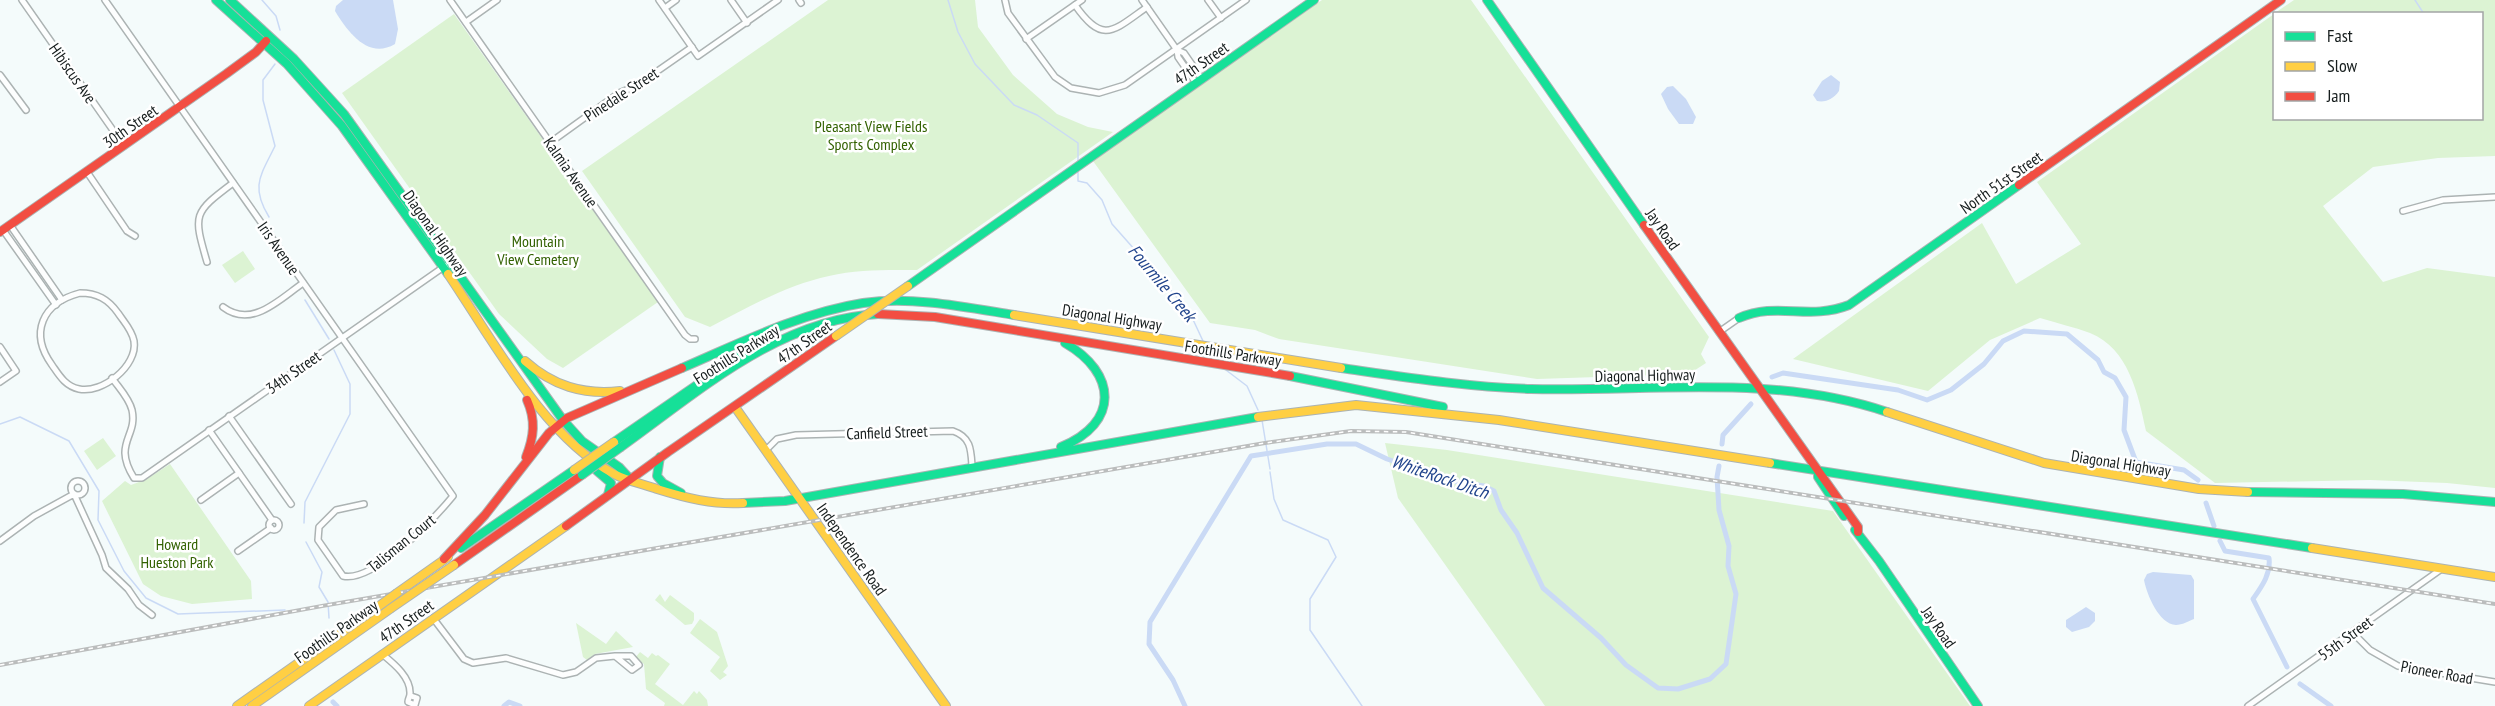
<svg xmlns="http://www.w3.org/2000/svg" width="2495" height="706" viewBox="0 0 2495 706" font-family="'PT Sans Narrow',sans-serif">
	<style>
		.green { fill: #dcf3d3 }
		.water { fill: #cadaf5 }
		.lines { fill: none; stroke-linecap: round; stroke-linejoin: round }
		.stream { stroke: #cadaf5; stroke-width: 1.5 }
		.canal { stroke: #cadaf5; stroke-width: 5 }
		.street-casing { stroke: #acb3b3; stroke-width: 8 }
		.fast-casing { stroke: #acb3b3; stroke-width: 10 }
		.slow-casing { stroke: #acb3b3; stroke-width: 10 }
		.jam-casing { stroke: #acb3b3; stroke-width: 10 }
		.street { stroke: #fdfefe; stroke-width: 5 }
		.fast { stroke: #16e098; stroke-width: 8 }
		.slow { stroke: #ffcf43; stroke-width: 8 }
		.jam { stroke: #f24e42; stroke-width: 8 }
		.rail-casing { stroke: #bbbdbd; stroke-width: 4 }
		.rail { stroke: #fff; stroke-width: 1.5; stroke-dasharray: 4.5; stroke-linecap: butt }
		.fast-bridge-casing { stroke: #acb3b3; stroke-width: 10; stroke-linecap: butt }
		.slow-bridge-casing { stroke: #acb3b3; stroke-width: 10; stroke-linecap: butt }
		.fast-bridge { stroke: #16e098; stroke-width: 8 }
		.slow-bridge { stroke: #ffcf43; stroke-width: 8 }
		.labels { text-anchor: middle; stroke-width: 5; stroke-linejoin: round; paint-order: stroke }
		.street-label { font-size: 16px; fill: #161d1d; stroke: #fff }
		.park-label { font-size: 16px; fill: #326100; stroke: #fff }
		.water-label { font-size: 18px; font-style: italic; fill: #21448c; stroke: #fff }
	</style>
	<rect width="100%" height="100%" fill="#f4fbfb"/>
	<g class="green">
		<path d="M828 0H975L978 27 1013 75 1057 114 1088 127 1113 132 917 270C888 270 858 269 829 276 787 285 748 307 710 327L685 317 582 171Z"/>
		<path d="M1322 0H1471L1709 337 1701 354 1706 363 1689 374 1537 379 1279 339 1255 330 1210 323 1093 161Z"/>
		<path d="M2294 0H2495V156L2438 158 2373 167 2323 206 2383 282 2427 268 2495 277V488L2447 483 2370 480 2215 483 2146 431C2138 394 2129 349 2090 333 2074 327 2056 323 2040 318L1990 340 1928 391 1793 359 1982 223 2016 284 2081 244 2037 182 2274 14V118H2482V14L2275 13Z"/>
		<path d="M454 14 658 302 563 368 547 359 499 314 342 93Z"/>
		<path d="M243 251 255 269 235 283 222 265Z"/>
		<path d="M103 438 116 456 97 470 84 451Z"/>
		<path d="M1385 443 1447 450 1833 511 1970 706H1545L1398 498Z"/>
		<path d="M170 464 251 581 252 599 192 604 161 596 143 584 102 501 125 481 131 485 147 479Z"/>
		<path d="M660 594 665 602 670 595 694 613V620L692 624 685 625 655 600Z"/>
		<path d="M700 619 717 632 728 666 723 672 727 675 720 680 710 671 720 657 690 633Z"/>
		<path d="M576 623 606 644 616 631 633 647 595 654 587 660 583 657Z"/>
		<path d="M640 652 648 658 652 653 656 656 658 655 670 664 655 684 683 705 694 691 697 694 699 691 707 700 708 706H664L665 703 646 689 644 664 635 658Z"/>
	</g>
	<g class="water">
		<path d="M343 0H393L398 29 395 44C368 60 348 32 335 11L336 6Z"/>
		<path d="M1831 75 1840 82 1839 91C1834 98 1826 103 1817 101L1813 95 1822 81Z"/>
		<path d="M1673 86 1686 99 1696 117 1693 124H1679L1668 109 1661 94 1667 87Z"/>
		<path d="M2153 572 2191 575 2194 580V619C2189 621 2182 625 2176 625 2159 624 2147 595 2144 580L2147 574Z"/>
		<path d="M2086 607 2095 613V621L2089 627 2072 632 2066 627V620Z"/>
	</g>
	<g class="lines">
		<g class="stream">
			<path d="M262 0 276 16 280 30"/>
			<path d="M948 0 958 32 975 64 1014 105 1037 115 1078 143V161"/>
			<path d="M2415 0 2424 14"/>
			<path d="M1078 172V181L1087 183 1102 200 1112 224 1189 311 1203 341"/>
			<path d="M269 217C250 186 261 175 275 146L263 100V80L275 64"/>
			<path d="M305 300 329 339"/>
			<path d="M1222 367 1247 386 1258 410"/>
			<path d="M1262 420 1270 469"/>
			<path d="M0 424 20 417 69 441 99 491 98 520 124 571 146 598 178 614 285 610"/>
			<path d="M1270 472 1274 499 1283 520 1328 540 1336 557 1310 599V630L1362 706"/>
			<path d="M304 523 305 502 350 414V384L334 350"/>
			<path d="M306 542 322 572 319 587 328 602 329 618"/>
		</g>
		<g class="canal">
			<path d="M1772 377 1783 373 1898 390 1927 400 1951 390 1984 364 2003 341 2024 331 2067 334 2098 360 2104 372 2115 378 2126 397 2124 430 2136 462 2184 470 2198 480"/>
			<path d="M1722 444 1723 435 1751 404"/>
			<path d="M2206 503 2214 526"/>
			<path d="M2220 541 2225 551 2269 558C2271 574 2262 586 2253 599L2287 667"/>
			<path d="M2300 684 2331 706"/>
			<path d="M333 702 337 706"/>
			<path d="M504 706 509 702 520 706"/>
			<path d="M1185 706 1173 680 1149 644 1150 622 1251 456 1327 444H1356L1387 459 1453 481 1484 486 1494 491 1501 510 1517 533 1543 588 1601 638 1626 665 1658 688 1678 689 1710 679 1726 664 1736 594 1728 566 1729 546 1719 510 1717 477 1719 466"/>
		</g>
		<g class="street-casing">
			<g id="street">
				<path d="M22 0 124 146"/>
				<path d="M105 0 453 496C434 519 373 583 343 576L318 540 319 527 336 510 364 504"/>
				<path d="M450 0 685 335 690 339H695"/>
				<path d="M659 0 698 56 778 0"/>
				<path d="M731 0 747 23"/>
				<path d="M799 0 801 3"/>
				<path d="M1005 0 1008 13 1055 77 1071 88 1099 93 1125 85 1246 0"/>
				<path d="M1142 0 1177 50 1178 57 1196 83"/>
				<path d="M1208 0 1221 18"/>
				<path d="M1075 5C1103 45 1113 31 1147 7"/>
				<path d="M665 8 676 0"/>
				<path d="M466 22 497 0"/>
				<path d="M1026 39 1082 0"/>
				<path d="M1177 50 1184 53 1202 79"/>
				<path d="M0 75 26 110"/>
				<path d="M551 142 619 93 636 86 692 47"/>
				<path d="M87 172 127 231 135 236"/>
				<path d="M2403 211 2443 200 2495 197"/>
				<path d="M10 225 62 300"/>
				<path d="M3 230 56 305"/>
				<path d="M207 262C193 214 193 213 233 183"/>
				<path d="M80 293C97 293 108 299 118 313 124 322 132 330 134 341 138 366 102 394 79 389 65 386 59 375 52 365 29 333 42 303 80 293Z"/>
				<path d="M223 307C252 329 280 299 303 283"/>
				<path d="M1719 332 1739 318"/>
				<path d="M0 347 16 371 0 382"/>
				<path d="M112 378C119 388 129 398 132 410 138 437 112 443 134 478H142L445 266"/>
				<path d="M229 416 291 504"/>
				<path d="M209 430 272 520"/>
				<path d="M766 450 777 439 796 435 953 431C971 437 971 450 972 466"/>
				<circle cx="78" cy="488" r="7"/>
				<path d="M201 500 239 473"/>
				<circle cx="274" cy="525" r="5"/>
				<path d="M0 541 34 516 74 494 102 555 106 568 128 589 139 605 152 615"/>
				<path d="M238 551 271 528"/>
				<path d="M433 618 464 659 473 663 506 658 563 675 576 672 596 658 615 656 632 670 639 665 631 656H615"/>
				<path d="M2353 633 2370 650 2398 666 2495 682"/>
				<path d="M382 654C393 663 411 677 410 694 410 697 408 699 408 702L415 705 417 698 411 696"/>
				<path d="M2248 706 2440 570"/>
			</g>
		</g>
		<g class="fast-casing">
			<g id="fast">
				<path d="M216 0 287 64 342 126 448 274"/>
				<path d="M230 0 294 59 344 114 563 420 582 441 619 467 630 479"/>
				<path d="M1487 0 1644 225"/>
				<path d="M908 286 1314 0"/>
				<path d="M1739 318C1778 301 1808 321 1849 305L2019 185"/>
				<path d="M682 368C740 343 800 313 863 303 913 296 965 307 1014 315"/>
				<path d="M1341 368C1404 377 1467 387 1531 389 1650 392 1772 373 1887 412"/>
				<path d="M1290 376 1443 407"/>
				<path d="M614 442 765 338"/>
				<path d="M621 447C698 392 779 319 878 314"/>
				<path d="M1061 447C1120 423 1117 373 1065 343"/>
				<path d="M660 457 657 476 663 483 681 493"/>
				<path d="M1770 463 2312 548"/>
				<path d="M597 471 611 483 608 495"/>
				<path d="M1818 472V477L1844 516"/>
				<path d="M2248 492 2403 494 2495 502"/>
				<path d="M743 503 785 501 1258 417"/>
				<path d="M1855 530 1879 561 1978 706"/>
				<path d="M461 548 574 470"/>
			</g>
		</g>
		<g class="slow-casing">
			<g id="slow">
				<path d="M448 274C493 340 543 436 614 474 627 481 643 484 657 489 686 498 713 505 743 503"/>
				<path d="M1014 315 1341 368"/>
				<path d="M525 361C553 386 583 395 620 391"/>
				<path d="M735 407 946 706"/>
				<path d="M1887 412 2044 463 2199 489 2248 492"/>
				<path d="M1258 417 1356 405 1499 420 1770 463"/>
				<path d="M2312 548 2495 577"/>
				<path d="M397 593 448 557"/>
				<path d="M237 706 372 611"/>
				<path d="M252 706 390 609"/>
				<path d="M309 706 566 526"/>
			</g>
		</g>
		<g class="jam-casing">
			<g id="jam">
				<path d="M2019 185 2281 0"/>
				<path d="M1644 225 1858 527V532"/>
				<path d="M0 232 226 74 256 52 266 41"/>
				<path d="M878 314 935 317 1290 376"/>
				<path d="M526 457C534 437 536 420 527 400"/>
				<path d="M566 526 668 452 836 336"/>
				<path d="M444 559 485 515 549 433 567 418 682 368"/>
				<path d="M454 565 582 475"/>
			</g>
		</g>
		<use href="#street" class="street"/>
		<use href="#fast" class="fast"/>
		<use href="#slow" class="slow"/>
		<use href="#jam" class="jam"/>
		<g class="rail-casing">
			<path id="rail" d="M0 665 322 606 1265 443 1351 431 1406 432 2495 604"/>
		</g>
		<use href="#rail" class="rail"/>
		<g class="fast-bridge-casing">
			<path id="fast-bridge" d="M582 475 621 447"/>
		</g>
		<g class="slow-bridge-casing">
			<g id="slow-bridge">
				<path d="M836 336 908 286"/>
				<path d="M574 470 614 442"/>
				<path d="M390 609 454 565"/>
				<path d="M372 611 397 593"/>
			</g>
		</g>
		<use href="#fast-bridge" class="fast-bridge"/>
		<use href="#slow-bridge" class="slow-bridge"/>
	</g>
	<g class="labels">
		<g class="street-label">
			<text transform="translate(1201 63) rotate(-35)" y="6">47th Street</text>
			<text transform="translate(73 73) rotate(55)" y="6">Hibiscus Ave</text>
			<text transform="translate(621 94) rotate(-33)" y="6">Pinedale Street</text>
			<text transform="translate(130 126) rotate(-35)" y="6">30th Street</text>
			<text transform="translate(571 172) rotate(55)" y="6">Kalmia Avenue</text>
			<text transform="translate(2001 182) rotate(-35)" y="6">North 51st Street</text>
			<text transform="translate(1663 229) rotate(55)" y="6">Jay Road</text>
			<text transform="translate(436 233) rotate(55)" y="6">Diagonal Highway</text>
			<text transform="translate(279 248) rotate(55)" y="6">Iris Avenue</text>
			<text transform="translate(1112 317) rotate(9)" y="6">Diagonal Highway</text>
			<text transform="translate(804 342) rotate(-35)" y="6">47th Street</text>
			<text transform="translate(1233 353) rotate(9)" y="6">Foothills Parkway</text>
			<text transform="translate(736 354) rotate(-32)" y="6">Foothills Parkway</text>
			<text transform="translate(293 372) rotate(-35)" y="6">34th Street</text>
			<text transform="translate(1645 375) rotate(-1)" y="6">Diagonal Highway</text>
			<text transform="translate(887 432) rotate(-2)" y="6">Canfield Street</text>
			<text transform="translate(2121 463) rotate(9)" y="6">Diagonal Highway</text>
			<text transform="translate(401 543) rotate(-39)" y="6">Talisman Court</text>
			<text transform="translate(852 549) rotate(55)" y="6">Independence Road</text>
			<text transform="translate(406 621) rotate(-35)" y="6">47th Street</text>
			<text transform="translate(1939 627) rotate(55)" y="6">Jay Road</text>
			<text transform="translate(336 631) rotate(-35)" y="6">Foothills Parkway</text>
			<text transform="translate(2345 638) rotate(-36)" y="6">55th Street</text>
			<text transform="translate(2437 672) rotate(10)" y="6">Pioneer Road</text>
		</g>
		<g class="park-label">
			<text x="871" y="132">Pleasant View Fields<tspan x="871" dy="18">Sports Complex</tspan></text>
			<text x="538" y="247">Mountain<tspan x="538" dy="18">View Cemetery</tspan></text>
			<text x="177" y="550">Howard<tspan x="177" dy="18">Hueston Park</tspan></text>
		</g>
		<g class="water-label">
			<text transform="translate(1162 283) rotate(50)" y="6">Fourmile Creek</text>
			<text transform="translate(1440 477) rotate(19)" y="6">WhiteRock Ditch</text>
		</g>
	</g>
	<rect x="2273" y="12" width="210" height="108" fill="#ffffff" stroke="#a2a5a5" stroke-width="1.5"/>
	<rect x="2285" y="32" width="30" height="9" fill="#16e098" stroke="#a2a5a5" stroke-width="1.5"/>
	<text x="2327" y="42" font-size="18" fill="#161d1d">Fast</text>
	<rect x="2285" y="62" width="30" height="9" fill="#ffcf43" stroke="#a2a5a5" stroke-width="1.5"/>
	<text x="2327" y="72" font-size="18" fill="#161d1d">Slow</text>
	<rect x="2285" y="92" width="30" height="9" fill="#f24e42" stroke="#a2a5a5" stroke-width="1.5"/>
	<text x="2327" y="102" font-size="18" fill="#161d1d">Jam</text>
</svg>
